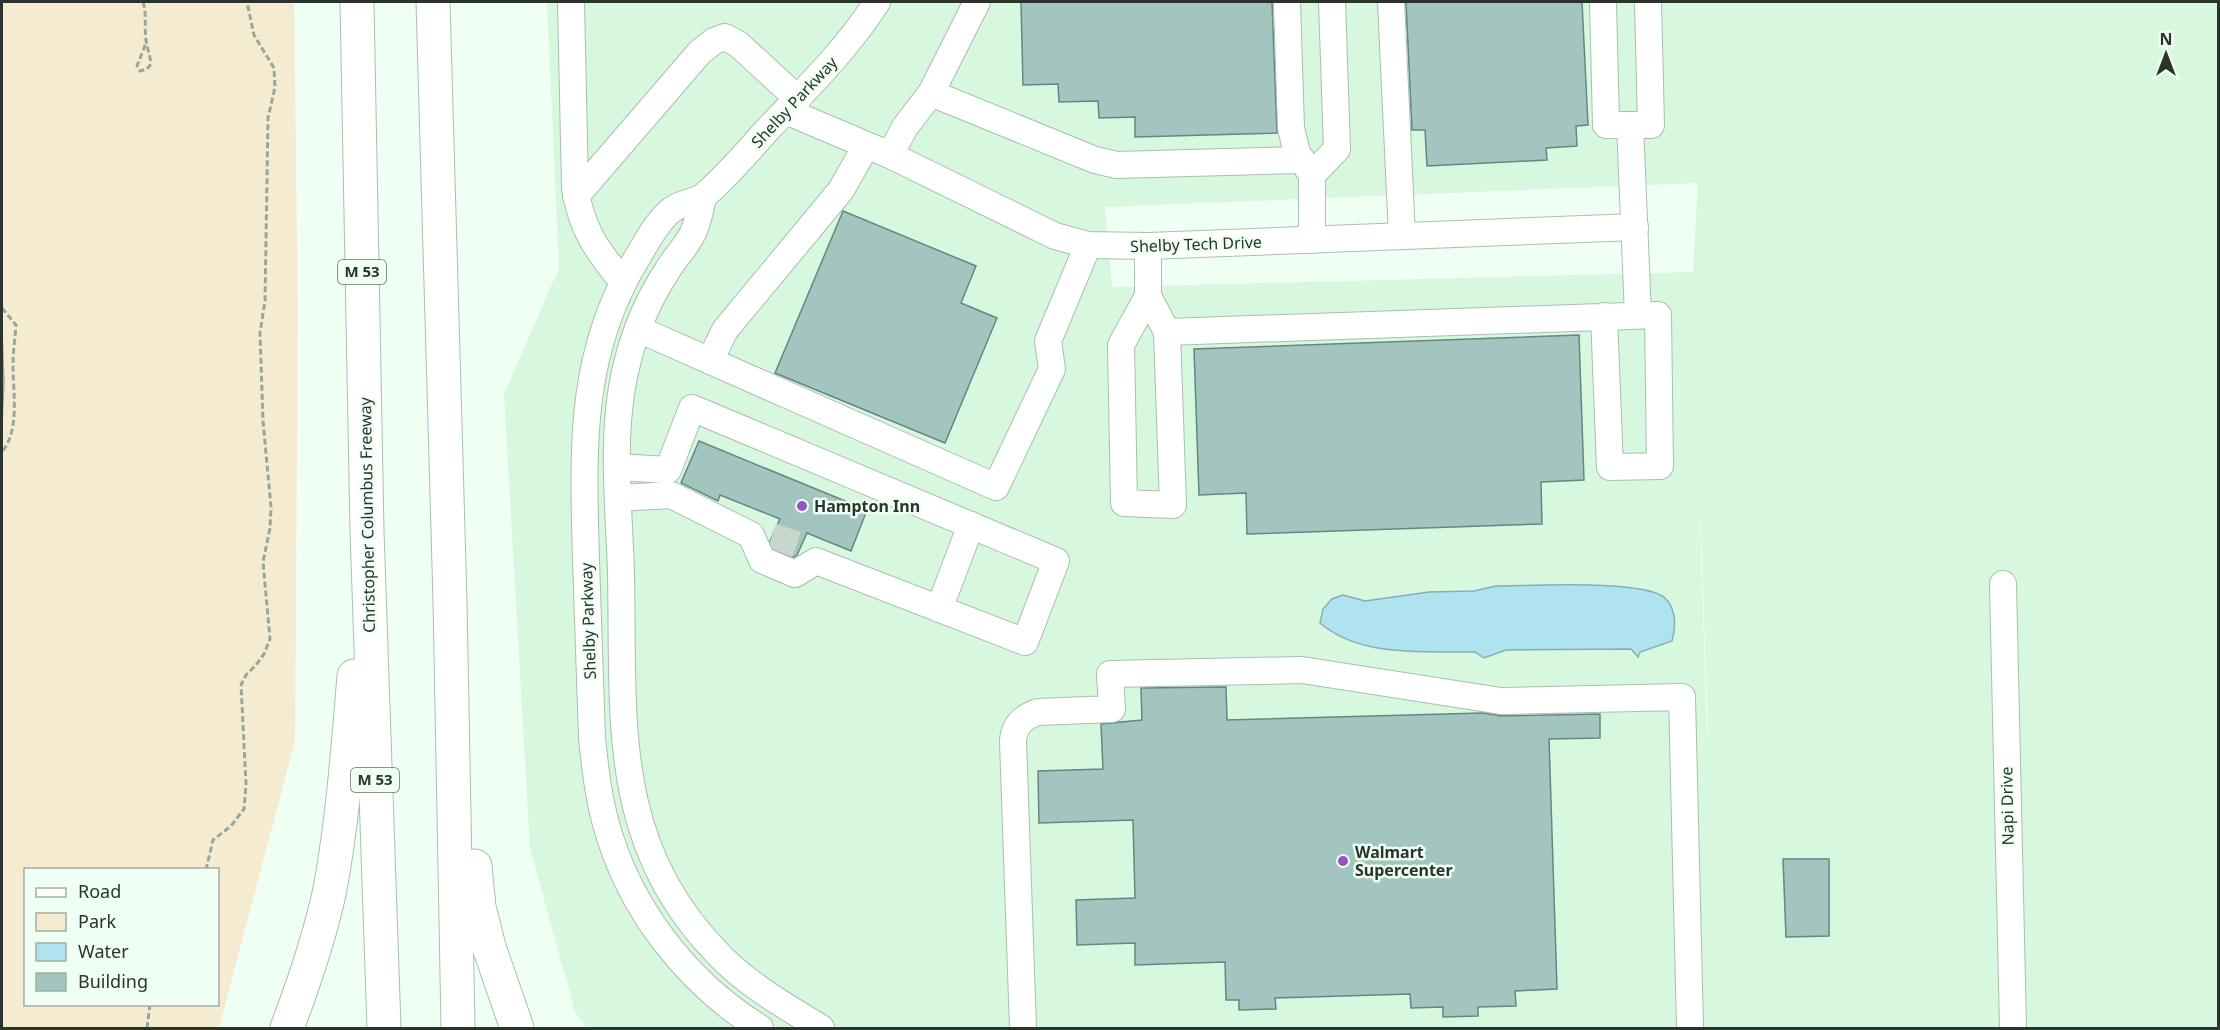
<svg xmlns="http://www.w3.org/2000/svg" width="2220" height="1030" viewBox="0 0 2220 1030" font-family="'Noto Sans',sans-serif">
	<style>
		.built { fill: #d7f7de; fill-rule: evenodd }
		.green { fill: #f5ebd1; fill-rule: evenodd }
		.water { fill: #b0e3f0; stroke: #88aeb5; stroke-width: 1.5 }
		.building { fill: #a3c5bf; stroke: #668681; stroke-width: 1.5 }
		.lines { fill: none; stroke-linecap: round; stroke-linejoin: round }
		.minor-tunnel { stroke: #c8d6cb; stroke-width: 26; stroke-dasharray: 26 13; stroke-linecap: butt }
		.minor-casing { stroke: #a8c0ad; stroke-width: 28 }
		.highway-casing { stroke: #a8c0ad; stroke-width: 35 }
		.path { stroke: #99a69c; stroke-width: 3; stroke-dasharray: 6 3; stroke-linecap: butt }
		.minor { stroke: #fff; stroke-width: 26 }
		.highway { stroke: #fff; stroke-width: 33 }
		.poi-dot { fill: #9752c6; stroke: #f0fff3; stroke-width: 2 }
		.labels { text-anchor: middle; stroke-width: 5; stroke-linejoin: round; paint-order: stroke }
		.shield { fill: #f0fff3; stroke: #657168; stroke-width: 1.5 }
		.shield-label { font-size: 15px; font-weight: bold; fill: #2a342c }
		.street-label { font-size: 16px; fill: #2a342c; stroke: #f0fff3 }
		.poi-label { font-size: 16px; font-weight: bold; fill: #2a342c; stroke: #f0fff3; text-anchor: start }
	</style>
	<rect width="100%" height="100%" fill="#f0fff3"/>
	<path class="built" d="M547 2H2218V1028H587L575 1012 530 848 504 394 559 268ZM1698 183 1693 272 1112 287 1105 207ZM1700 499 1708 735 1707 736 1701 554Z"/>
	<path class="green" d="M2 2H294L298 312 295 741 219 1028H2ZM26 870H218V1004H26Z"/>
	<g class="water">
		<path d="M2 330 4 383 2 424Z"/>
		<path d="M1496 586C1528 586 1645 579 1665 598 1677 610 1676 626 1672 641L1640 652 1638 657 1631 649 1506 650 1484 658 1475 652C1424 651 1361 658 1320 623L1323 609 1332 599 1343 595 1365 601 1429 592 1474 591Z"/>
	</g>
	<g class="building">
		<path d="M1021 2H1272L1277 133 1135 137V117L1099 118 1098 101 1059 102 1058 84 1023 85Z"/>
		<path d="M1406 2H1582L1588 125 1576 126 1577 146 1546 148 1547 160 1427 166 1425 130H1412Z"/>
		<path d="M843 211 976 266 961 303 997 318 945 443 775 373Z"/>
		<path d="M1579 335 1584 480 1541 482 1542 524 1247 534 1246 493 1199 495 1194 349Z"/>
		<path d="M699 441 867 510 851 551 807 533 797 555 794 557 773 549 770 541 780 519 720 495 718 501 681 483Z"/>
		<path d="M1226 687 1227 720 1483 713 1501 716 1600 714V738L1549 739 1557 989 1515 991 1516 1006 1478 1007V1016L1443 1017V1007L1411 1008 1410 994 1275 998 1276 1009 1239 1010V1000H1226L1225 962 1135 965V943L1077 945 1076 900 1135 898 1133 820 1039 823 1038 771 1103 769 1101 724 1142 720 1141 688Z"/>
		<path d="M1783 859H1829V936L1786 937Z"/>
	</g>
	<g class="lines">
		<path class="minor-tunnel" d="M772 536 801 546"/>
		<g class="minor-casing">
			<g id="minor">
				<path d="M571 2 575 188C581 228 597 251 623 282"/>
				<path d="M1287 2 1291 128 1297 153 1312 175V240"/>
				<path d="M1391 2 1402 236"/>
				<path d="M1603 2 1606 125H1651L1648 2"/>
				<path d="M931 93 1095 160 1117 165 1302 160"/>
				<path d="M786 111 890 155 1055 236 1088 245 1148 246 1635 227"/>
				<path d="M1630 125 1638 315"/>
				<path d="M890 155 905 127 931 93 977 2"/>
				<path d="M1312 175 1337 149 1332 2"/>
				<path d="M576 196 700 52 714 41 725 37 738 44 798 99"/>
				<path d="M703 197C701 207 699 218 695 228 690 243 675 257 667 271 650 297 637 326 629 356 609 426 619 502 621 574 624 721 609 845 722 958 751 987 787 1007 821 1028"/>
				<path d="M1148 296 1121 345 1124 503 1173 505 1167 332 1148 296V246"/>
				<path d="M638 329 996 487 1052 369 1048 341 1088 245"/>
				<path d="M1167 332 1658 315 1660 466 1610 467 1604 316"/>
				<path d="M710 361 725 330 841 190 866 146"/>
				<path d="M618 467 668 470 692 408 1056 561 1025 642 816 561 795 574 762 560 751 535 671 495 619 498"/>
				<path d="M2003 584 2013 1028"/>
				<path d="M939 609 971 525"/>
				<path d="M760 1028C686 982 629 908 606 824 598 795 595 767 592 738 590 679 588 619 586 560 583 449 578 351 640 253 648 239 657 223 669 212 678 203 695 203 705 195 728 175 748 151 768 129 807 88 847 49 877 2"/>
				<path d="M1023 1028 1013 741C1014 725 1023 717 1038 712L1112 709 1110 674 1302 670 1501 701 1682 697 1690 1028"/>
			</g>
		</g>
		<g class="highway-casing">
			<g id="highway">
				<path d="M357 2 367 531 384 1028"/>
				<path d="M433 2 450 601 458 1028"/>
				<path d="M475 866 479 907 489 947 517 1028"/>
				<path d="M287 1028C304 983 320 937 330 889 343 819 348 747 354 676"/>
			</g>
		</g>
		<g class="path">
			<path d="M143 2C147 14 144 27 146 40 147 48 150 55 151 64L147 69 140 71 137 66 146 43"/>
			<path d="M2 308 16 325C15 338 13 352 13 366 13 393 20 430 2 452"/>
			<path d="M206 870 213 840 231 826 244 809 246 784 241 685 246 675 256 665 264 654 270 639 263 562 270 528 271 507 263 421 260 333 265 301 268 118 275 87 274 68 254 35 247 2"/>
			<path d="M147 1028 150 1004"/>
		</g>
		<use href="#minor" class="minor"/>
		<use href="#highway" class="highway"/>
	</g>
	<g class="poi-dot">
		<circle cx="802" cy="506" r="6"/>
		<circle cx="1343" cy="861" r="6"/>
	</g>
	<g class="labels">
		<g class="shield">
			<rect x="338" y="260" width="48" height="24" rx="4.5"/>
			<rect x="351" y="768" width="48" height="24" rx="4.5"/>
		</g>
		<g class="shield-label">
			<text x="362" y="277">M 53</text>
			<text x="375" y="785">M 53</text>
		</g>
		<g class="street-label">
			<text transform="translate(794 102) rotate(-47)" y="6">Shelby Parkway</text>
			<text transform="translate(1196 244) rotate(-2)" y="6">Shelby Tech Drive</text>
			<text transform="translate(367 515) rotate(-91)" y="6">Christopher Columbus Freeway</text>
			<text transform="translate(588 621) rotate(-92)" y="6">Shelby Parkway</text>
			<text transform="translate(2007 806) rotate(-91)" y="6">Napi Drive</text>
		</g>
		<g class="poi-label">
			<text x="814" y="512">Hampton Inn</text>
			<text x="1355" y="858">Walmart<tspan x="1355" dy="18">Supercenter</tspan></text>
		</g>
	</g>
	<rect width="2220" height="1030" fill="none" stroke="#2a342c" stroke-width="6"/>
	<rect x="24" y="868" width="195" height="138" fill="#f0fff3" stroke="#a1aea3" stroke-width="1.5"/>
	<rect x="36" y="888" width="30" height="9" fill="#ffffff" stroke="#a1aea3" stroke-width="1.5"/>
	<text x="78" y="898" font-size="18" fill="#2a342c">Road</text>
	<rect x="36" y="913" width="30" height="18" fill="#f5ebd1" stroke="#a1aea3" stroke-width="1.5"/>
	<text x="78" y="928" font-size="18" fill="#2a342c">Park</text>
	<rect x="36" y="943" width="30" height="18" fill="#b0e3f0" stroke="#a1aea3" stroke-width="1.5"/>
	<text x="78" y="958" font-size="18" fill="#2a342c">Water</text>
	<rect x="36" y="973" width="30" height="18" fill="#a3c5bf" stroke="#a1aea3" stroke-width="1.5"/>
	<text x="78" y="988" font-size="18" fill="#2a342c">Building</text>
	<g transform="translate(2166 54)" stroke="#f0fff3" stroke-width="4.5" paint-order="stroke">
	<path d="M0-4.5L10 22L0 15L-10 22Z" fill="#2a342c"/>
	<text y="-9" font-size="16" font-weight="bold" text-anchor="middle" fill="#2a342c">N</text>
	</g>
</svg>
